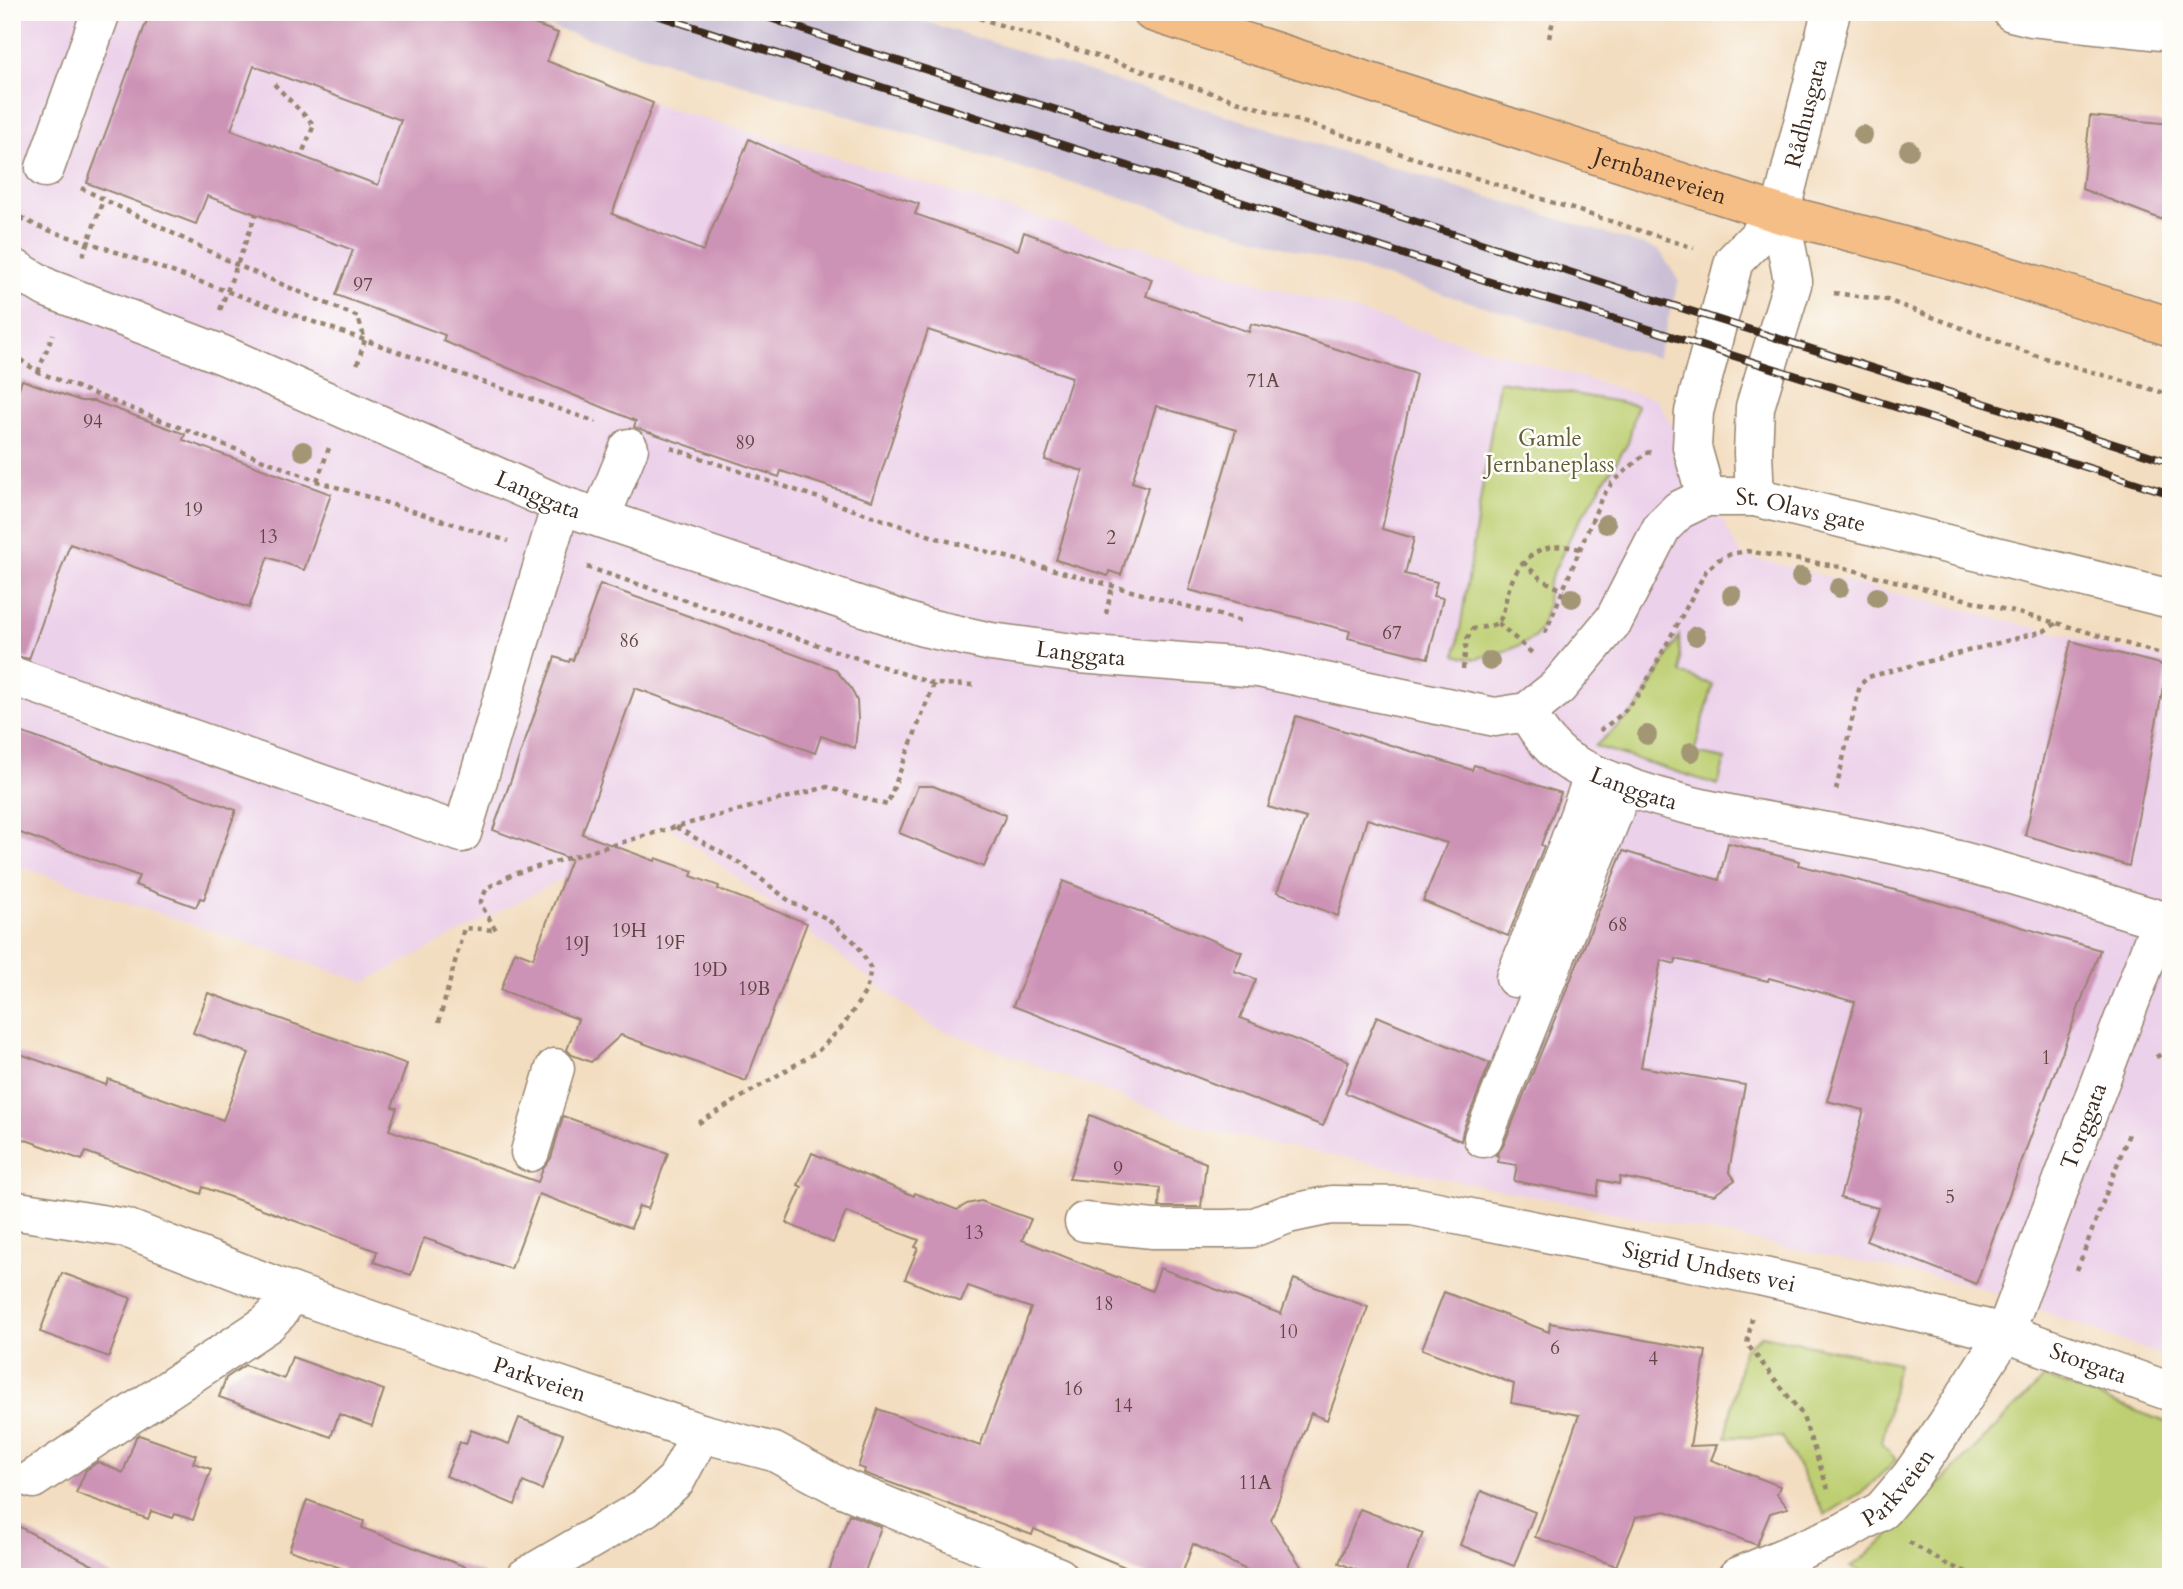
<svg xmlns="http://www.w3.org/2000/svg" width="2183" height="1589" viewBox="0 0 2183 1589" font-family="Cardo,serif">
	<style>
		.built { fill: #ecd1ea }
		.industrial { fill: #cbbfd5 }
		.green { fill: #bdcf72; stroke: #7c7c48; stroke-width: 2 }
		.building { fill: #cd93b6; fill-rule: evenodd }
		.lines { fill: none; stroke-linecap: round; stroke-linejoin: round }
		.minor-casing { stroke: #97846f; stroke-width: 41 }
		.major-casing { stroke: #97846f; stroke-width: 41 }
		.path { stroke: #97846f; stroke-width: 4.5; stroke-dasharray: 5 5; stroke-linecap: butt }
		.minor { stroke: #fff; stroke-width: 38 }
		.major { stroke: #f6be87; stroke-width: 38 }
		.rail-casing { stroke: #3b2a1e; stroke-width: 8 }
		.rail { stroke: #fdfcf7; stroke-width: 5; stroke-dasharray: 16; stroke-linecap: butt }
		.tree { fill: #a39675 }
		.labels { text-anchor: middle; stroke-width: 5; stroke-linejoin: round; paint-order: stroke }
		.number-label { font-size: 19px; fill: #604444 }
		.street-label { font-size: 23px; fill: #3b2a1e; stroke: #fdfcf7 }
		.park-label { font-size: 23px; fill: #625c37; stroke: #fdfcf7 }
	</style>
	<rect width="100%" height="100%" fill="#fdfcf7"/>
	<filter id="ink" filterUnits="userSpaceOnUse"><feTurbulence type="fractalNoise" baseFrequency=".0143" numOctaves="2"/><feDisplacementMap in="SourceGraphic" scale="14" xChannelSelector="R" yChannelSelector="G"/><feConvolveMatrix kernelMatrix="1 2 1 2 8 2 1 2 1" color-interpolation-filters="sRGB"/></filter>
	<filter id="wash" filterUnits="userSpaceOnUse"><feTurbulence type="fractalNoise" baseFrequency=".00686" numOctaves="4" result="noise"/><feDisplacementMap in="SourceGraphic" scale="28" xChannelSelector="R" yChannelSelector="G"/><feGaussianBlur stdDeviation="1.57" result="paint"/><feColorMatrix in="noise" values="0 0 0 0 0 0 0 0 0 0 0 0 0 0 0 0 0 1.4 0 .05"/><feComposite in="paint" operator="in"/></filter>
	<g filter="url(#wash)">
		<rect width="100%" height="100%" fill="#f3ddc0"/>
		<path class="built" d="M12 12H342L1658 400 1741 555 2171 661V1359L1973 1285 1211 1131 932 1026 666 824 365 982 12 864Z"/>
		<path class="industrial" d="M500 12H894L1659 250 1679 281 1657 358Z"/>
		<g class="green">
			<path d="M1499 381 1637 405 1628 443 1573 531 1553 573 1548 585 1547 607 1541 627 1534 638 1512 649 1495 654 1473 659 1456 655Z"/>
			<path d="M1679 636 1681 673 1713 685 1694 753 1725 759 1718 785 1595 746 1638 708Z"/>
			<path d="M1762 1335 1898 1363 1882 1443 1896 1460 1865 1490 1825 1515 1782 1437H1726L1743 1350Z"/>
			<path d="M2045 1377 2171 1424V1577H1882L1851 1567 1880 1544Z"/>
		</g>
		<g id="blocks">
			<g class="building">
				<path d="M150 12H502L558 33 547 61 653 103 612 214 703 251 749 139 801 164 919 204 915 214 1018 250 1024 232 1152 279 1146 296 1249 332 1251 324 1267 327 1416 374 1382 529 1414 538 1405 574 1437 582 1433 596 1443 598 1428 658 1348 638 1350 631 1189 590 1236 430 1156 406 1132 482 1148 487 1121 575 1109 571 1108 576 1056 560 1083 471 1045 460 1072 377 928 330 872 501 781 471 779 477 634 427 636 421 443 341 445 335 336 295 353 250 207 196 196 224 87 183ZM254 66 401 120 378 185 231 130Z"/>
				<path d="M2090 116 2171 124V223L2082 189Z"/>
				<path d="M22 380 81 401H94L185 434 183 440 331 494 304 570 268 557 249 608 70 544 29 659 12 655V408Z"/>
				<path d="M600 584 835 669 851 688 857 701 858 719 855 748 821 736 815 753 635 688 582 834 655 861 656 858 693 871 691 876 719 886 718 889 807 923 746 1081 621 1035 591 1062 572 1055 567 1050 578 1019 501 990 515 951 533 958 571 859 493 830 555 657 569 662 570 659 573 660Z"/>
				<path d="M2071 641 2167 666 2129 866 2025 835Z"/>
				<path d="M1296 716 1472 770 1474 765 1561 793 1541 845 1544 846 1508 936 1423 901 1447 843 1367 819 1338 916 1277 892 1306 818 1268 807Z"/>
				<path d="M12 729 236 810 204 899 200 898 196 907 135 885 139 876 12 830Z"/>
				<path d="M918 786H933L1006 815 984 867 899 833Z"/>
				<path d="M1728 843 1799 861 1798 865 1899 891 2100 950 1976 1284 1866 1241 1878 1208 1840 1198 1864 1110 1827 1101 1855 1002 1769 978 1768 981 1676 959 1675 964 1661 960 1641 1067 1745 1085 1729 1171 1735 1180 1714 1195 1620 1177 1619 1184 1599 1180 1597 1196 1514 1181 1517 1165 1498 1162 1499 1156 1496 1155 1503 1146 1623 851 1719 880Z"/>
				<path d="M1063 881 1242 952 1234 971 1256 979 1240 1018 1349 1061 1323 1126 1013 1006Z"/>
				<path d="M208 993 407 1064 392 1107 397 1108 389 1130 538 1182 543 1169 551 1158 563 1116 668 1153 648 1209 639 1206 631 1228 539 1194 511 1269 424 1238 411 1275 374 1262 377 1251 203 1187 201 1194 86 1152 82 1160 12 1135V1051L106 1085 108 1079 223 1120 249 1053 193 1033Z"/>
				<path d="M1377 1016 1490 1063 1463 1130 1461 1141 1345 1093Z"/>
				<path d="M1090 1115 1206 1163 1201 1207H1159L1160 1188 1069 1179Z"/>
				<path d="M812 1153 914 1196 915 1193 957 1210 967 1204 981 1201 1031 1219 1022 1240 1152 1291 1160 1268 1281 1314 1294 1279 1368 1307 1327 1420 1311 1413 1271 1520 1308 1577H1261L1193 1544 1181 1577H1149L1034 1529 1032 1535 864 1473 865 1469 858 1467 878 1409 980 1446 1031 1308 968 1286 961 1302 905 1279 918 1248 915 1247 919 1240 846 1212 833 1243 786 1223 802 1187 798 1185Z"/>
				<path d="M62 1273 131 1298 109 1357 40 1332Z"/>
				<path d="M1444 1292 1549 1332 1550 1323 1706 1351 1690 1446 1717 1445 1711 1460 1780 1486 1777 1494 1788 1508 1770 1513 1757 1545 1666 1511 1636 1517 1616 1566 1535 1537 1579 1415 1511 1403 1514 1384 1422 1349Z"/>
				<path d="M292 1357 384 1390 372 1426 339 1414 331 1437 219 1397 226 1378 245 1365 284 1379Z"/>
				<path d="M519 1418 563 1434 542 1490 523 1482 515 1505 446 1476 460 1442 466 1444 471 1430 509 1444Z"/>
				<path d="M139 1435 196 1455 193 1463 211 1469 193 1520 175 1514 173 1518 151 1511 148 1519 76 1493 86 1470 98 1462 123 1473 136 1437Z"/>
				<path d="M1481 1491 1535 1512 1514 1566 1460 1545Z"/>
				<path d="M307 1500 364 1521 362 1528 482 1573V1577H341L344 1569 289 1550Z"/>
				<path d="M1360 1509 1423 1533 1405 1577H1373L1339 1563Z"/>
				<path d="M849 1514 881 1527 863 1577H827Z"/>
				<path d="M12 1523 115 1577H12Z"/>
			</g>
		</g>
	</g>
	<g filter="url(#ink)">
		<use href="#blocks" fill-opacity="0" stroke="#97846f" stroke-width="2"/>
		<g class="lines">
			<g class="minor-casing">
				<g id="minor">
					<path d="M2012 12 2032 17 2171 32"/>
					<path d="M45 168 101 12"/>
					<path id="s1" d="M12 267 47 288 223 355 561 505 923 627 991 642 1080 654 1258 668 1495 717 1527 712"/>
					<path d="M1706 497 1692 447 1694 412 1734 261 1780 214"/>
					<path id="s2" d="M1755 497 1753 453 1755 407 1793 281 1780 214 1831 12"/>
					<path d="M601 517 629 448"/>
					<path d="M12 676 462 833 561 505"/>
					<path id="s3" d="M1527 712 1558 687 1614 620 1662 527 1679 510 1706 497H1755L2171 599"/>
					<path id="s4" d="M1527 712C1538 733 1556 756 1577 766 1672 813 1788 822 1891 844 1982 863 2072 894 2161 920H2171"/>
					<path d="M1515 978 1569 843 1594 774"/>
					<path d="M1483 1138 1614 811 1622 784"/>
					<path d="M530 1152 555 1068"/>
					<path id="s5" d="M12 1210 126 1228 291 1292 510 1369 701 1433 774 1452 838 1486 1059 1577"/>
					<path id="s6" d="M1084 1222 1153 1229H1225L1252 1228 1288 1214 1331 1205 1412 1206 1760 1276 2005 1333 2171 1392"/>
					<path d="M33 1479 267 1324 279 1312 291 1292"/>
					<path d="M526 1577 646 1507 676 1480 701 1433"/>
					<path id="s7" d="M1737 1577 1844 1532 1882 1510 1911 1476 1947 1424 2005 1333 2161 920"/>
				</g>
			</g>
			<g class="major-casing">
				<g id="major">
					<path id="s8" d="M1152 12 1780 214C1912 246 2041 285 2171 327"/>
				</g>
			</g>
			<g class="path">
				<path d="M960 12 1694 248"/>
				<path d="M1549 38 1555 12"/>
				<path d="M274 84 314 125 301 156"/>
				<path d="M81 188 237 265 358 317 365 340 356 368"/>
				<path d="M12 212C36 228 61 235 88 242L596 422"/>
				<path d="M83 256 103 200"/>
				<path d="M1834 293 1887 300 2031 354 2171 395"/>
				<path d="M220 310 256 214"/>
				<path d="M12 354 38 372 317 481 508 541"/>
				<path d="M38 372 53 334"/>
				<path d="M671 448 937 538 1245 622"/>
				<path d="M317 481 329 448"/>
				<path d="M1523 562 1541 579 1564 591"/>
				<path d="M587 567 934 684 976 685"/>
				<path d="M1106 614 1112 587"/>
				<path d="M1498 623 1532 653"/>
				<path d="M1545 633 1601 499 1612 483 1646 453 1651 452"/>
				<path d="M1463 669 1467 639 1473 629C1481 627 1494 627 1499 621 1504 615 1505 602 1507 595 1517 558 1542 539 1580 549"/>
				<path d="M1600 731 1623 713 1642 690 1706 571 1718 560 1731 554 1747 551 1841 567 2057 623 2171 657"/>
				<path d="M1836 790 1860 685 1868 677 2044 631 2057 623"/>
				<path d="M676 827 743 865 792 903 826 918 857 944 871 969 866 991 843 1026 818 1051 697 1124"/>
				<path d="M439 1022 464 928 496 930 480 903 487 888 513 874 675 827 827 787 887 805 934 684"/>
				<path d="M2156 1057 2171 1049"/>
				<path d="M2077 1270 2130 1131"/>
				<path d="M1752 1318 1747 1344 1802 1414 1829 1492"/>
				<path d="M1909 1542 1948 1565 1980 1577"/>
			</g>
			<use href="#minor" class="minor"/>
			<use href="#major" class="major"/>
			<g class="rail-casing">
				<g id="rail">
					<path d="M647 12 1506 287 1636 325 2171 494"/>
					<path d="M753 12 856 48 1371 207 1646 297 2171 462"/>
				</g>
			</g>
			<use href="#rail" class="rail"/>
		</g>
		<g class="tree">
			<circle cx="1863" cy="135" r="10"/>
			<circle cx="1909" cy="150" r="10"/>
			<circle cx="303" cy="451" r="10"/>
			<circle cx="1606" cy="524" r="10"/>
			<circle cx="1801" cy="577" r="10"/>
			<circle cx="1839" cy="588" r="10"/>
			<circle cx="1732" cy="595" r="10"/>
			<circle cx="1877" cy="597" r="10"/>
			<circle cx="1572" cy="598" r="10"/>
			<circle cx="1696" cy="636" r="10"/>
			<circle cx="1490" cy="661" r="10"/>
			<circle cx="1647" cy="735" r="10"/>
			<circle cx="1691" cy="752" r="10"/>
		</g>
	</g>
	<g class="labels">
		<g class="number-label">
			<text x="363" y="291">97</text>
			<text x="1263" y="387">71A</text>
			<text x="93" y="428">94</text>
			<text x="745" y="449">89</text>
			<text x="193" y="516">19</text>
			<text x="268" y="543">13</text>
			<text x="1111" y="544">2</text>
			<text x="1392" y="639">67</text>
			<text x="629" y="647">86</text>
			<text x="1618" y="931">68</text>
			<text x="629" y="937">19H</text>
			<text x="670" y="949">19F</text>
			<text x="577" y="950">19J</text>
			<text x="710" y="976">19D</text>
			<text x="754" y="995">19B</text>
			<text x="2046" y="1064">1</text>
			<text x="1118" y="1175">9</text>
			<text x="1950" y="1203">5</text>
			<text x="974" y="1239">13</text>
			<text x="1104" y="1310">18</text>
			<text x="1288" y="1338">10</text>
			<text x="1555" y="1354">6</text>
			<text x="1653" y="1365">4</text>
			<text x="1073" y="1395">16</text>
			<text x="1123" y="1412">14</text>
			<text x="1255" y="1489">11A</text>
		</g>
		<g class="street-label">
			<text dy="8" stroke="none"><textPath href="#s2" startOffset="394">Rådhusgata</textPath></text>
			<text dy="8" stroke="none"><textPath href="#s8" startOffset="534">Jernbaneveien</textPath></text>
			<text dy="8" stroke="none"><textPath href="#s1" startOffset="574">Langgata</textPath></text>
			<text dy="8" stroke="none"><textPath href="#s3" startOffset="382">St. Olavs gate</textPath></text>
			<text dy="8" stroke="none"><textPath href="#s1" startOffset="1141">Langgata</textPath></text>
			<text dy="8" stroke="none"><textPath href="#s4" startOffset="136">Langgata</textPath></text>
			<text dy="8" stroke="none"><textPath href="#s7" startOffset="597">Torggata</textPath></text>
			<text dy="8" stroke="none"><textPath href="#s6" startOffset="635">Sigrid Undsets vei</textPath></text>
			<text dy="8" stroke="none"><textPath href="#s6" startOffset="1027">Storgata</textPath></text>
			<text dy="8" stroke="none"><textPath href="#s5" startOffset="556">Parkveien</textPath></text>
			<text dy="8" stroke="none"><textPath href="#s7" startOffset="187">Parkveien</textPath></text>
		</g>
		<g class="park-label">
			<text x="1550" y="446">Gamle<tspan x="1550" dy="26">Jernbaneplass</tspan></text>
		</g>
	</g>
	<rect width="2183" height="1589" fill="none" stroke="#fdfcf7" stroke-width="42"/>
</svg>
